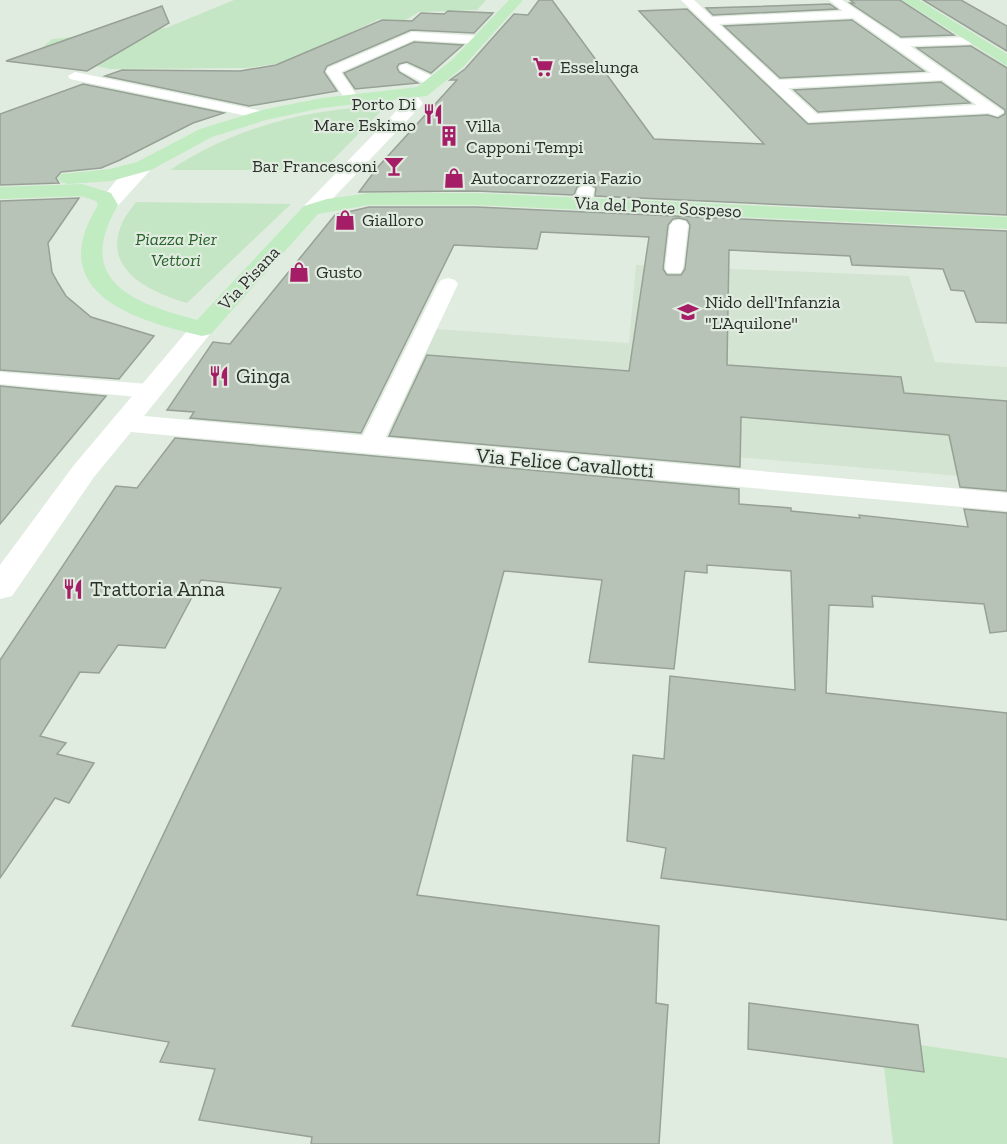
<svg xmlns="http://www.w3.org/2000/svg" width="1007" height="1144" viewBox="0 0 1007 1144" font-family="'Zilla Slab',serif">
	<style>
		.built { fill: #d3e4d2 }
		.green { fill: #c5e6c4 }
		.building { fill: #b8c3b8; stroke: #97a196; stroke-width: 1.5; fill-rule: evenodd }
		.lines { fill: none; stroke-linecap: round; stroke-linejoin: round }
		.service { fill: #fff; fill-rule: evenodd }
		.minor { fill: #fff; fill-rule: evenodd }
		.tertiary { fill: #fff; fill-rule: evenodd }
		.primary { fill: #c1ebc0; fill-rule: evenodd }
		.labels { text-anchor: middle; stroke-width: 4.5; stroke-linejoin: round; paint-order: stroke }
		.far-poi-label { font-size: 18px; fill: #2b302b; stroke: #e1ece0; text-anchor: start }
		.far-street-label { font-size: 18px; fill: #2b302b; stroke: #e1ece0 }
		.far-park-label { font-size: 18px; font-style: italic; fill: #2a632c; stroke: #e1ece0 }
		.poi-label { font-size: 21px; fill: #2b302b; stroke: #e1ece0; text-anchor: start }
		.street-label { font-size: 21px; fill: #2b302b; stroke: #e1ece0 }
	</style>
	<rect width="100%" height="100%" fill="#e1ece0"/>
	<path class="built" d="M636 265 909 276 935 362 1007 367V480L391 428 437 329 629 343Z"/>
	<g class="green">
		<path d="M234 0H486L477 10 419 12 404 21 379 19 289 62 247 68 110 69 36 53 52 39 166 28Z"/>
		<path d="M386 106 323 170H170C235 127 309 108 386 106Z"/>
		<path d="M136 202 291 204 187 303C149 292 100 269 123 221 126 215 132 208 136 202Z"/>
		<path d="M920 1045 1007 1058V1144H893L884 1067Z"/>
	</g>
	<g class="building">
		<path d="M539 0H552L654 139 764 144 639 11 687 9 808 124 988 115 998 118 1005 114V110L917 48 971 46 1007 68V215L595 196 596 188 587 182 577 187 574 195 476 191 359 192 377 168 457 80H450L465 69 514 14 528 15Z"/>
		<path d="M850 0H900L954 35 901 37 850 3H854Z"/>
		<path d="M923 0H961L1007 26V51Z"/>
		<path d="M830 4 837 9 713 15 706 8Z"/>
		<path d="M162 6 169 23 87 71 6 61Z"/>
		<path d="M448 11 493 13 474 33 411 30 327 66 324 72 337 91 249 106 105 76 122 70 240 71 276 65 382 20 412 21 421 13 444 14Z"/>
		<path d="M852 20 924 71 780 78 724 26Z"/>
		<path d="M414 42 463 45 431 73 407 62 399 64 397 67 399 72 418 83 355 89 344 73Z"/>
		<path d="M941 82 970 103 818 112 794 90Z"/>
		<path d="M83 84 224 113 193 123 120 160 101 168 61 172 56 178 59 183 0 185V114Z"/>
		<path d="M79 198 48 243 52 272 58 283 66 296 91 317 154 336 119 379 0 370V201Z"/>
		<path d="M369 207H476L1007 231V323L976 322 964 291 951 290 943 269 852 265 850 256 729 250 727 365 901 377 904 393 1007 401V491L960 487 949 435 741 417 740 467 389 436 427 355 629 371 649 237 541 232 537 249 454 245 361 433 190 418 194 412 167 410 213 342 230 344 335 215ZM679 218 687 220 690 225 685 269 681 275H667L663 269 668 225 673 219Z"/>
		<path d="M0 386 106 396 0 524Z"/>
		<path d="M175 438 739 489V504L791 508V511L860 518 859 515 968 527 964 509 1007 513V631L990 633 984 604 872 596 873 607 829 605 826 693 1007 713V920L661 878 666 848 627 841 633 755 664 759 670 676 795 690 791 571 707 565V573L685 571 674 669 589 662 602 580 504 571 417 895 659 926 656 1003 668 1005 659 1144H311L312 1137 199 1120 215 1069 160 1062 169 1042 72 1026 281 588 201 580 165 648 118 645 99 673 80 672 40 736 66 743 57 754 94 763 69 803 55 798 0 878V660L116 486 137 488Z"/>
		<path d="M749 1003 918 1025 924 1072 748 1049Z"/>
	</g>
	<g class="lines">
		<g class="service">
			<path d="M681 0H694L712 17 843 11 829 0H842L900 39 977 37 979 40 977 43 973 44 910 46 1004 112 997 116 988 113 808 122ZM853 18 931 73 779 80 719 24ZM942 80 977 105 817 114 788 88Z"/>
			<path d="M412 32 479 36 485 40 479 44 414 40 341 72 359 99 357 102H347L326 71 328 68Z"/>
			<path d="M406 64 440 80 442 83 440 86H430L401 71 399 68 401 65Z"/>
			<path d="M75 72 262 111 269 115 262 119 70 79 68 76Z"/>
			<path d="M586 184 594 189 591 203 583 208 577 207 575 203 578 189Z"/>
			<path d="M679 220 685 221 688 225 683 269 681 273H667L665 269 670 225 673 221Z"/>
			<path d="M448 278 455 280 458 284 382 445 378 450 370 452 362 450 358 445 438 284 441 280Z"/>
			<path d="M0 372 148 384 156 386 159 391 156 396 148 398 0 384Z"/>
		</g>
		<g class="minor">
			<path d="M406 90C414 92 418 97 423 103L420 107 318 214 311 216 304 214 301 210 304 206 404 103 398 95 400 91Z"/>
			<path d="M202 322 211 324 214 329 144 416 1007 493V511L131 432 94 477 12 596 0 599V565L74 465 193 324Z"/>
		</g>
		<path class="tertiary" d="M144 160 151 162 154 166 115 209 108 211 101 209 98 205C108 190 125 165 144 160Z"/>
		<g class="primary">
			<path d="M509 0H523L463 67 427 96 322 108 266 120 212 137 151 170 111 181 68 184 61 182 58 178 61 174 110 169 137 162 200 129 262 110 322 98 417 87 452 60Z"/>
			<path d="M902 0H919L1007 54V66Z"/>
			<path d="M82 184 111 193 118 205C73 282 134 303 197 320L304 206 327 199 369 193H476L1007 217V229L476 205H369L318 214 211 334 202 336C134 320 43 293 98 205L96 201 81 196 0 199V187Z"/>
		</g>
	</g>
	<defs>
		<g id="supermarket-bare" transform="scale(1.62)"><path d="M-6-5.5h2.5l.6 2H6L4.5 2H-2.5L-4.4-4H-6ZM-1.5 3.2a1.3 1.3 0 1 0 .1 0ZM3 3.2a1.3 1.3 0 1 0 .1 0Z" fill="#a51d66" stroke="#e1ece0" stroke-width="2.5" paint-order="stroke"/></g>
		<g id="restaurant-bare" transform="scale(1.62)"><path d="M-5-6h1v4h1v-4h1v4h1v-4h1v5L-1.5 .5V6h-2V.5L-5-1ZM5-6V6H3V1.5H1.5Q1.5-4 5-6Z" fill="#a51d66" stroke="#e1ece0" stroke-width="2.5" paint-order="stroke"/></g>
		<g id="building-bare" transform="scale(1.62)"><path d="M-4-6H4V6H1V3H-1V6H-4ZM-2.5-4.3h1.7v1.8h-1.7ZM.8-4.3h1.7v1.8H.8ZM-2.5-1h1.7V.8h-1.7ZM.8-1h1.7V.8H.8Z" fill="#a51d66" stroke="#e1ece0" stroke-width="2.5" paint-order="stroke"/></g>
		<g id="bar-bare" transform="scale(1.62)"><path d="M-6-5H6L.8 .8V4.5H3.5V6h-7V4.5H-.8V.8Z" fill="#a51d66" stroke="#e1ece0" stroke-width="2.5" paint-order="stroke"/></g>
		<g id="shop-bare" transform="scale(1.62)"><path d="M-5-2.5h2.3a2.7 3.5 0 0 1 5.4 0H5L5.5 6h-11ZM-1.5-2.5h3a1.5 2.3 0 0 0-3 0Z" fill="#a51d66" stroke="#e1ece0" stroke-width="2.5" paint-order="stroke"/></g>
		<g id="school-bare" transform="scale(1.62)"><path d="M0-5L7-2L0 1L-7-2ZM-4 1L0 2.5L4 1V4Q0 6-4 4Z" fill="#a51d66" stroke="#e1ece0" stroke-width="2.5" paint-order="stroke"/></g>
	</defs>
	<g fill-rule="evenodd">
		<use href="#supermarket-bare" x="543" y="67"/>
		<use href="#restaurant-bare" x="433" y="114"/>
		<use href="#building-bare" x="449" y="136"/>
		<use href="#bar-bare" x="394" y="166"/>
		<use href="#shop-bare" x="454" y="178"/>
		<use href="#shop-bare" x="345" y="220"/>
		<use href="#shop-bare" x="299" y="272"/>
		<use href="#school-bare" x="688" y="312"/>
		<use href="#restaurant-bare" x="219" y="376"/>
		<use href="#restaurant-bare" x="73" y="589"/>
	</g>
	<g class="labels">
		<g class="far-poi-label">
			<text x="560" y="73">Esselunga</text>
			<text x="416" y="110" text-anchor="end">Porto Di<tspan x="416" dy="21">Mare Eskimo</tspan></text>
			<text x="466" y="132">Villa<tspan x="466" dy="21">Capponi Tempi</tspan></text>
			<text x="377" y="172" text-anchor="end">Bar Francesconi</text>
			<text x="471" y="184">Autocarrozzeria Fazio</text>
			<text x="362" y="226">Gialloro</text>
			<text x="316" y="278">Gusto</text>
			<text x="705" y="308">Nido dell'Infanzia<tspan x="705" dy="21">"L'Aquilone"</tspan></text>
		</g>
		<g class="far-street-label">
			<text transform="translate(658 207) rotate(3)" y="6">Via del Ponte Sospeso</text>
			<text transform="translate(249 278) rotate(-47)" y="6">Via Pisana</text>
		</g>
		<g class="far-park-label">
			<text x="176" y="245">Piazza Pier<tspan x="176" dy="21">Vettori</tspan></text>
		</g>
		<g class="poi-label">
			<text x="236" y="383">Ginga</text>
			<text x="90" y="596">Trattoria Anna</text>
		</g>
		<g class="street-label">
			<text transform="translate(565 463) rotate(5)" y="7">Via Felice Cavallotti</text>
		</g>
	</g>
</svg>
